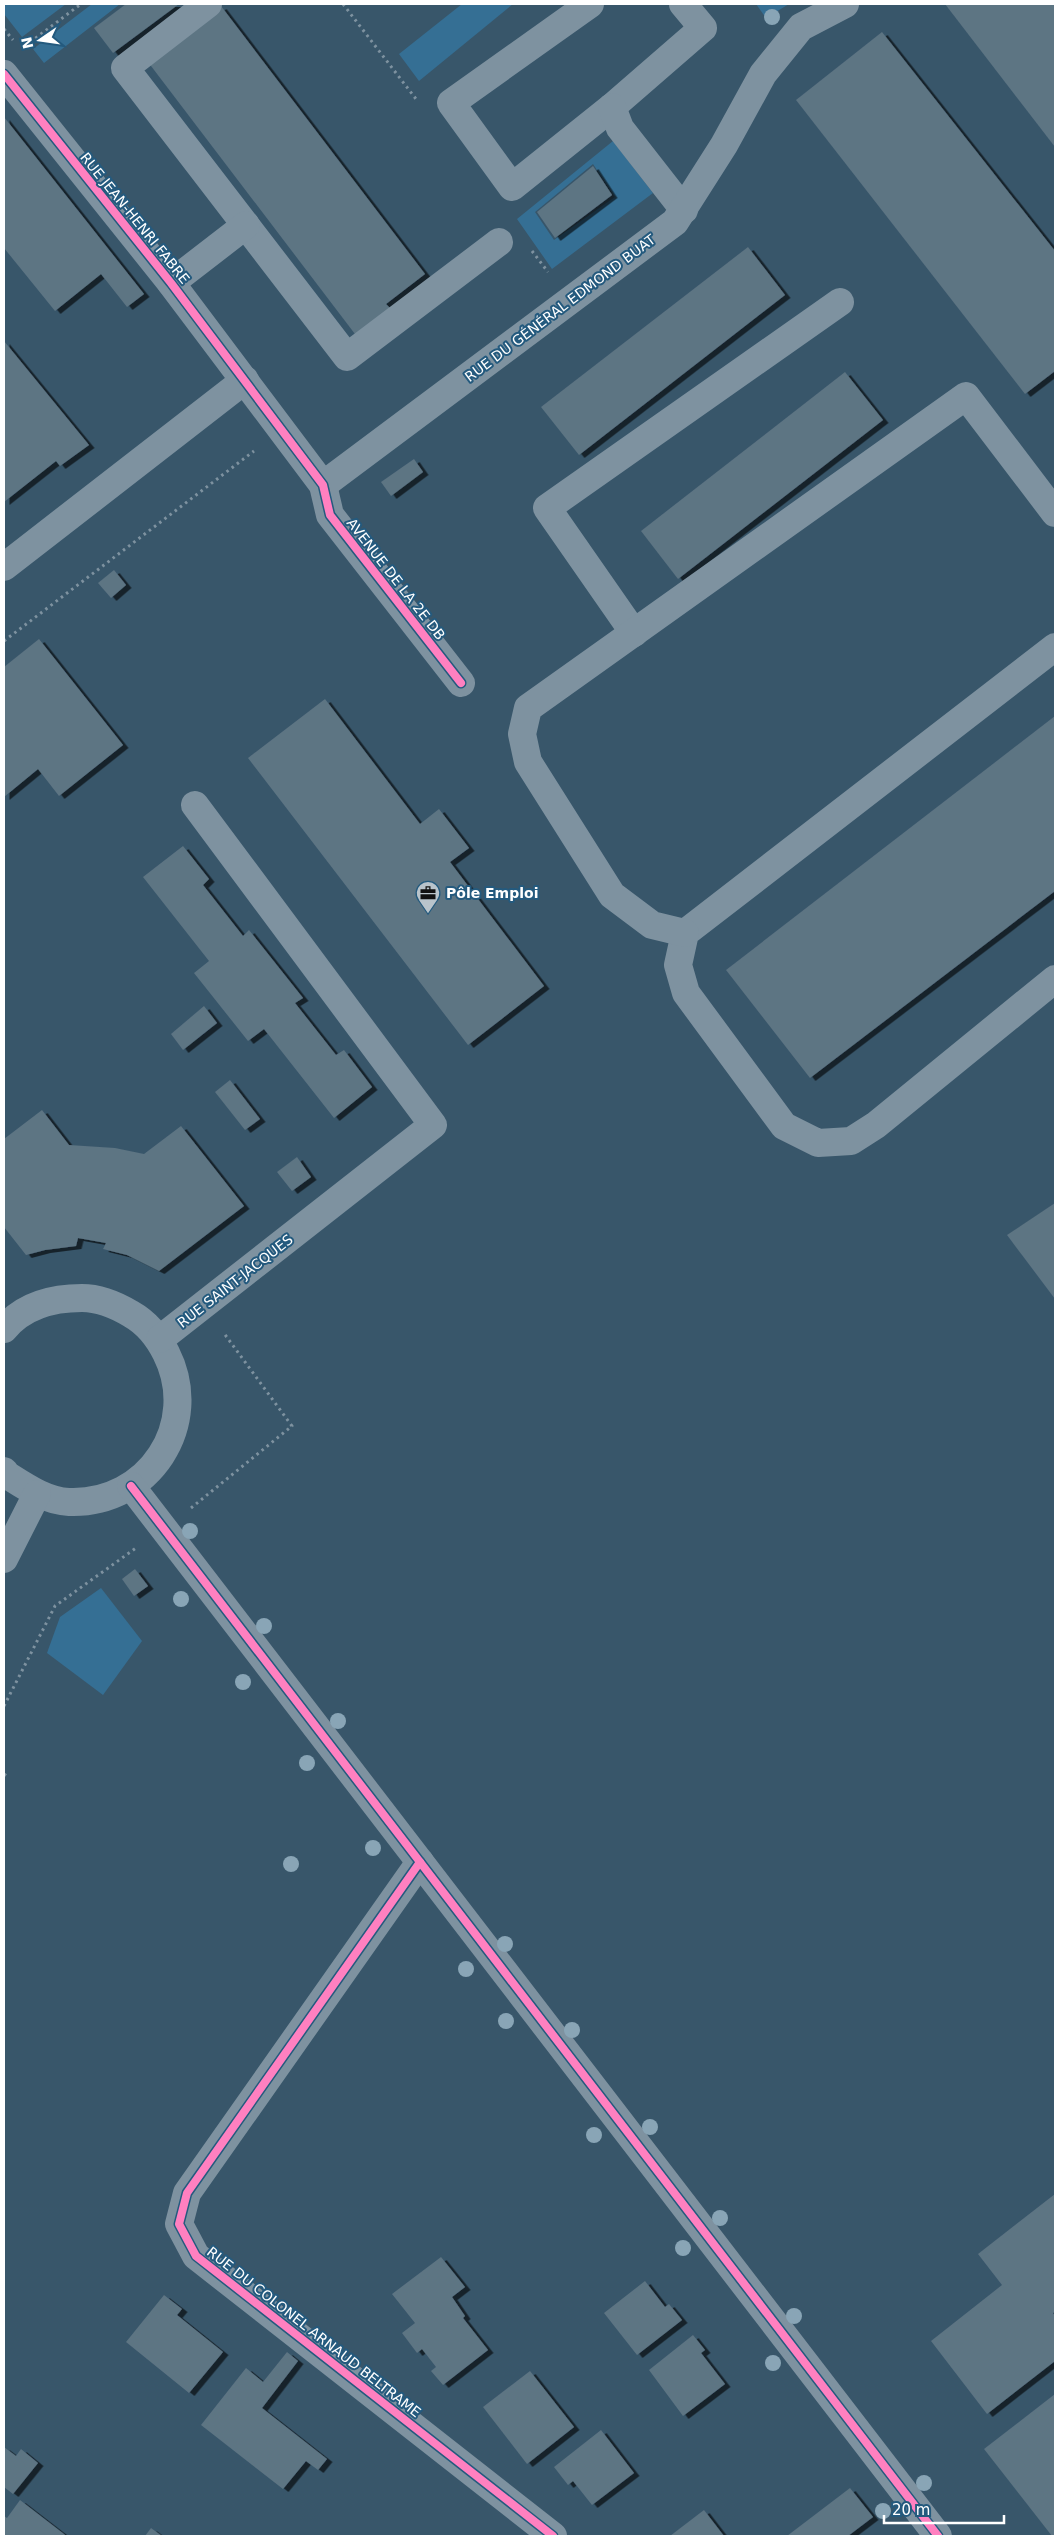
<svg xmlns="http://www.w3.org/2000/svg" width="1059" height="2540" viewBox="0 0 1059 2540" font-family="'DejaVu Sans',sans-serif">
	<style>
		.green { fill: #356f94; fill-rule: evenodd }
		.building { fill: #5d7483; filter: url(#shadow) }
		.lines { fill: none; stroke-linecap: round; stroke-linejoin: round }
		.path { stroke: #7e92a0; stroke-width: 3; stroke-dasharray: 2.5 4; stroke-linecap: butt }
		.minor { stroke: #7e92a0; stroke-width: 28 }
		.cycleway-casing { stroke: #245a7e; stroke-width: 11 }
		.cycleway { stroke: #ff80c0; stroke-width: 8 }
		.tree { fill: #89a5b6 }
		.labels { text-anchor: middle; stroke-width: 4; stroke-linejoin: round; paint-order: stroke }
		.street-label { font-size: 14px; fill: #fff; stroke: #245a7e }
		.poi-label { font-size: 14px; font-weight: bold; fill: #fff; stroke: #245a7e; text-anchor: start }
	</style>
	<defs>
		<filter id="shadow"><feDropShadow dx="5.5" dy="3" stdDeviation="0" flood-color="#0009"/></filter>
	</defs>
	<rect width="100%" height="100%" fill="#38566a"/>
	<g class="green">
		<path d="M4 4H66L22 37 4 14Z"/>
		<path d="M92 4H120L44 63 33 49Z"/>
		<path d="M462 4H513L419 81 399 54Z"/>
		<path d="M756 4H789L766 18Z"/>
		<path d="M613 141 653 193 552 269 517 219ZM593 164 615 197 554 240 535 212Z"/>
		<path d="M101 1588 142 1641 103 1695 47 1653 60 1617Z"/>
	</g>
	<g class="building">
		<path d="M126 4H179L113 53 94 28Z"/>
		<path d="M945 4H1055V147Z"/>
		<path d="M221 6 425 274 386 304 394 312 358 338 148 62Z"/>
		<path d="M882 32 1055 251V371L1025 394 796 100Z"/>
		<path d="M4 117 144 294 127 307 101 274 55 311 4 248Z"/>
		<path d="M593 166 612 195 555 238 537 212Z"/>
		<path d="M748 247 785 295 579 455 541 407Z"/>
		<path d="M4 341 89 445 60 466 56 461 4 502Z"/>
		<path d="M845 372 883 420 678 579 641 531Z"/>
		<path d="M414 459 423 472 391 496 381 482Z"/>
		<path d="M114 570 126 585 111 598 98 583Z"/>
		<path d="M39 639 123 745 59 796 38 769 4 797V667Z"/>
		<path d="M325 699 420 824 439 809 469 848 450 862 544 986 468 1045 248 758Z"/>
		<path d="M1055 716V891L810 1078 726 970Z"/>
		<path d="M183 846 209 879 203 885 243 936 249 930 303 998 295 1003 336 1055 344 1050 372 1087 334 1118 264 1029 248 1041 194 973 209 961 143 877Z"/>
		<path d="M204 1006 217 1023 183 1050 171 1034Z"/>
		<path d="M230 1080 260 1119 245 1130 215 1092Z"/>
		<path d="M42 1110 69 1145 115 1148 144 1154 181 1126 244 1206 159 1271 127 1255 103 1249 106 1243 78 1238 76 1246 45 1250 26 1255 4 1227V1139Z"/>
		<path d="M297 1157 311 1177 292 1191 277 1172Z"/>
		<path d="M1055 1203V1299L1007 1235Z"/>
		<path d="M135 1569 148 1586 134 1596 122 1579Z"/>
		<path d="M1055 2194V2312L1053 2313 1055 2316V2361L987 2414 931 2341 1002 2285 978 2254Z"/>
		<path d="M441 2257 465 2287 452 2297 465 2316 463 2318 488 2350 443 2385 431 2371 436 2367 422 2349 417 2353 402 2333 415 2323 392 2294Z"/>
		<path d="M645 2281 665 2307 669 2304 682 2320 637 2355 604 2313Z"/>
		<path d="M164 2295 182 2309 177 2315 223 2352 189 2393 126 2342Z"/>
		<path d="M693 2335 705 2350 701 2353 725 2384 683 2416 649 2370Z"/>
		<path d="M287 2352 298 2361 262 2408 327 2459 318 2470 306 2461 283 2489 201 2425 246 2368 263 2382Z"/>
		<path d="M530 2371 574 2427 527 2464 483 2407Z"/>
		<path d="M1055 2394V2536H1052L984 2449Z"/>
		<path d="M601 2430 634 2473 592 2505 573 2481 568 2485 554 2467Z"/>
		<path d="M4 2447 16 2456 21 2449 38 2463 13 2494 4 2487Z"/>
		<path d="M850 2488 873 2517 848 2536H787Z"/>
		<path d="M20 2500 64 2534 66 2536H4V2516L7 2518Z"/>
		<path d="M704 2510 724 2536H670Z"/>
		<path d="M151 2528 162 2536H145Z"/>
	</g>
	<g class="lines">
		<g class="path">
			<path d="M343 4 416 99"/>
			<path d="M4 29 13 40"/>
			<path d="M25 46 81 4"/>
			<path d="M532 251 548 272"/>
			<path d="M4 641 254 451"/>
			<path d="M191 1508 292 1426 223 1332"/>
			<path d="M4 1706 55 1606 136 1548"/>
			<path d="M4 1774 7 1776"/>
		</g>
		<g class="minor">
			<path d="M208 4 125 68 347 357 499 242"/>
			<path d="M590 4 451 103 512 187 612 107 703 28 683 4"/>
			<path d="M4 74 171 283 323 485 330 515 461 683"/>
			<path d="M612 107 620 128 684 210"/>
			<path d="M171 283 246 225"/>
			<path d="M323 485 675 222 724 145 763 74 801 27 845 4"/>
			<path d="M4 567 245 380"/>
			<path d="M634 633 547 508 840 302"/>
			<path d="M1055 647 685 933 678 965 686 993 784 1126 818 1143 851 1141 876 1125 1055 979"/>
			<path d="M685 933 652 925 612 895 528 762 522 734 528 708 966 396 1055 513"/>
			<path d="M4 1329C23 1306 52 1298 82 1298 100 1298 116 1305 131 1314 147 1323 158 1337 166 1353 202 1424 149 1505 69 1502 46 1501 26 1487 7 1475L4 1471"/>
			<path d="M160 1339 433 1125 195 805"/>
			<path d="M131 1486 938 2536"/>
			<path d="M4 1559 37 1494"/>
			<path d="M420 1862 187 2193 179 2224 196 2256 553 2536"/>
		</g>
		<g class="cycleway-casing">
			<g id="cycleway">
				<path d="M4 74 171 283 323 485 330 515 461 683"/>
				<path d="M131 1486 938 2536"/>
				<path d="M420 1862 187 2193 179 2224 196 2256 553 2536"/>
			</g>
		</g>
		<use href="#cycleway" class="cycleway"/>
	</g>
	<g class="tree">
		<circle cx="772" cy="17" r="8"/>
		<circle cx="190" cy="1531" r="8"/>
		<circle cx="181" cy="1599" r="8"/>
		<circle cx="264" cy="1626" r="8"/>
		<circle cx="243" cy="1682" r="8"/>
		<circle cx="338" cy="1721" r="8"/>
		<circle cx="307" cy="1763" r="8"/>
		<circle cx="373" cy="1848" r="8"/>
		<circle cx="291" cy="1864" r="8"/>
		<circle cx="505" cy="1944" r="8"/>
		<circle cx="466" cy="1969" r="8"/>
		<circle cx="506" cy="2021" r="8"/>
		<circle cx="572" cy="2030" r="8"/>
		<circle cx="650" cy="2127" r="8"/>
		<circle cx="594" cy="2135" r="8"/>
		<circle cx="720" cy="2218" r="8"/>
		<circle cx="683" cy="2248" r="8"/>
		<circle cx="794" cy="2316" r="8"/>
		<circle cx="773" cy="2363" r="8"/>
		<circle cx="924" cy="2483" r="8"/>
		<circle cx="883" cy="2511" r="8"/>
	</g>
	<defs>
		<g id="office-pin" transform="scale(1.25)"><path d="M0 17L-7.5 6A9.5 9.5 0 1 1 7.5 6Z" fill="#b9c4cb" stroke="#245a7e"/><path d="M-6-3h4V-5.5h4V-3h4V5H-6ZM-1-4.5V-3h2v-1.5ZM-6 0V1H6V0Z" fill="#111"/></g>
	</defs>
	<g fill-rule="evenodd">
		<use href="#office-pin" x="428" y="893"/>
	</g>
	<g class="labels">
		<g class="street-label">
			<text transform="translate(135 218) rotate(51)" y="5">RUE JEAN-HENRI FABRE</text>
			<text transform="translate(560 308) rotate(-37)" y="5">RUE DU GÉNÉRAL EDMOND BUAT</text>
			<text transform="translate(396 579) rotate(52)" y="5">AVENUE DE LA 2E DB</text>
			<text transform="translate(235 1281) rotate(-38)" y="5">RUE SAINT-JACQUES</text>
			<text transform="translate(314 2332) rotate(38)" y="5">RUE DU COLONEL ARNAUD BELTRAME</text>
		</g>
		<g class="poi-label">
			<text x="446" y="898">Pôle Emploi</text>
		</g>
	</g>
	<rect width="1059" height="2540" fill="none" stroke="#ffffff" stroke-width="10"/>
	<g transform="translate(40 40) rotate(257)" stroke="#245a7e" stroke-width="4" paint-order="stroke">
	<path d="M0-4L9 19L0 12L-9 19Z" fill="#ffffff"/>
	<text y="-8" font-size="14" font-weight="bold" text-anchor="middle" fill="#ffffff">N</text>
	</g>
	<path d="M884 2515v8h120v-8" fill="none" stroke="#ffffff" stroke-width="2.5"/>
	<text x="892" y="2515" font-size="15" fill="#ffffff" stroke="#245a7e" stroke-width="4" paint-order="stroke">20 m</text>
</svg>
